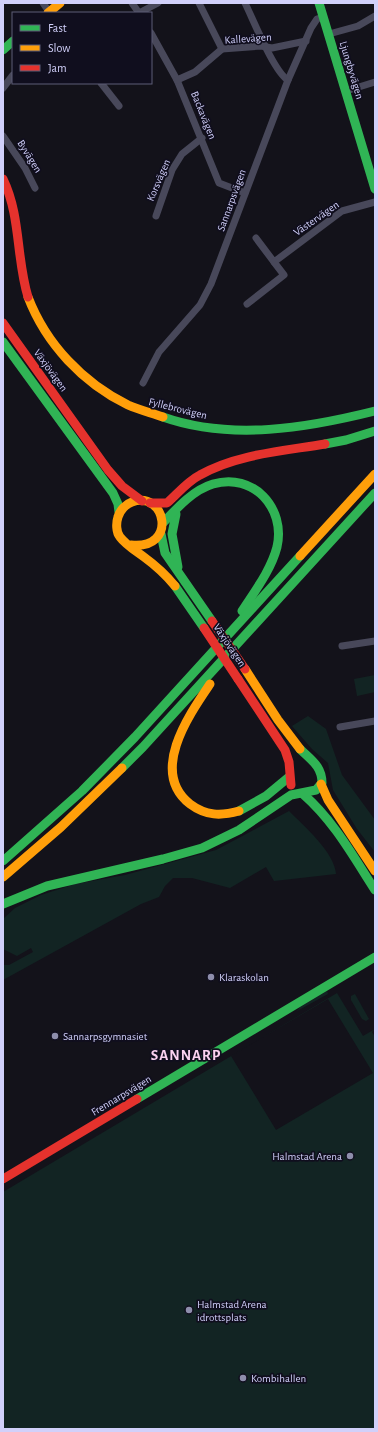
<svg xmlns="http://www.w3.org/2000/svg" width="378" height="1432" viewBox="0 0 378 1432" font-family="'Alegreya Sans',sans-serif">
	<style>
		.green { fill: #122423; fill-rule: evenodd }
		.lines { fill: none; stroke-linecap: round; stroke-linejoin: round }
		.street { stroke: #48485a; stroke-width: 7 }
		.fast { stroke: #30b455; stroke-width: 9 }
		.slow { stroke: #ff9f0a; stroke-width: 9 }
		.jam { stroke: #e5322d; stroke-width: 9 }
		.jam-bridge { stroke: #e5322d; stroke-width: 9 }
		.poi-dot { fill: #8e8eac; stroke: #100e1e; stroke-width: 1.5 }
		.labels { text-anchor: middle; stroke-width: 3.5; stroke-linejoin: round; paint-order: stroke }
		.street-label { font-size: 11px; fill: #d1d0fa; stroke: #100e1e }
		.poi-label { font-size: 11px; fill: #d1d0fa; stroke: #100e1e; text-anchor: start }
		.district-label { font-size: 15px; font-weight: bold; letter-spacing: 1px; fill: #fad2f0; stroke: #100e1e }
	</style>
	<rect width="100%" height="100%" fill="#13121a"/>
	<g class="green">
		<path d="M375 675V692L357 696 354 679Z"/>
		<path d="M308 716 326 729 342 775 375 820V852L357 829 333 790 328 763 312 749 292 726Z"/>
		<path d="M289 811C304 826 335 853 336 874L274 881 266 867 230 888 192 878H173L165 886 159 897 141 904 3 980V965H9L33 952 31 948 17 956 3 949V919L15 908 41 895 75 884 125 875 216 850Z"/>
		<path d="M327 991 328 994 297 1011 300 1007Z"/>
		<path d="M337 993 363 1036 375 1029 372 1032 375 1037V1429H3V1192ZM328 999 373 1073 276 1130 231 1056Z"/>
		<path d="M355 994 369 1019 366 1021 362 1019 351 1000V996Z"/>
	</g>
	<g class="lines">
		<g class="street">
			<path d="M43 3 50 13"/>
			<path d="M132 3 139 13"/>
			<path d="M199 3 222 49"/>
			<path d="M245 3C253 19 274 72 288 80"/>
			<path d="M139 13 158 3"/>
			<path d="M151 33 177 80 219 183 245 193"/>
			<path d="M329 34 358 26 375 16"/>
			<path d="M177 80 195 72 222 49 261 46 272 48 306 41"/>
			<path d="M101 83 119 106"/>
			<path d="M3 88 13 75"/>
			<path d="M346 91 375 82"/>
			<path d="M3 136 25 168 35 188"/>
			<path d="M156 216 172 170 182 154 202 138"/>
			<path d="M256 238 274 262 342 211 375 202"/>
			<path d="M247 304 284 275 274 262"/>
			<path d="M143 383 159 352 200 305 211 284 288 80 311 28 317 19 323 17"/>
			<path d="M342 646 375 641"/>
			<path d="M340 727 375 721"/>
		</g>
		<g class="fast">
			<path d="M319 3 375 189"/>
			<path d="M3 50 13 41"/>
			<path d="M3 342 113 493 118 504 119 512"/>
			<path d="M163 417C231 441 307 428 375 411"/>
			<path d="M325 444 346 440 375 431"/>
			<path d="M176 514 172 534 178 567"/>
			<path d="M163 523C177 508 193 490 213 484 253 472 286 508 277 547 271 570 255 591 242 611"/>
			<path d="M161 534 165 553 212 621"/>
			<path d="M175 586 204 628"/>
			<path d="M122 768 143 747 375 493"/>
			<path d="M303 794C334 821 353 856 375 890"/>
			<path d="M239 811 266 796 289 777"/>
			<path d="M3 861 82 791 135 737 300 556"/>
			<path d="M3 904 47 886 163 859 202 848 239 830 291 795 316 790 322 783C322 766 311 760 300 749"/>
			<path d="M137 1099 375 957"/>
		</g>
		<g class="slow">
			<path d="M48 13 60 3"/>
			<path d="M28 297C46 344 83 383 128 405 139 410 152 413 163 417"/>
			<path d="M131 545C178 550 166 490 132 502 126 504 120 510 118 517 116 523 116 532 120 537 126 545 136 551 144 557 155 565 166 575 175 586"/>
			<path d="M300 556 375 474"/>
			<path d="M245 669 278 720 300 749"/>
			<path d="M210 684C189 715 149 772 190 804 206 816 221 816 239 811"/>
			<path d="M321 784 328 800 375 871"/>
			<path d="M3 877 61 827 122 768"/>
		</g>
		<g class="jam">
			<path d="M3 179C21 216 16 258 28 297"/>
			<path d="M3 323 108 470 122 486 142 501"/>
			<path d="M150 503H167C177 494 188 481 200 475 237 454 284 451 325 444"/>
			<path d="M238 679 285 750 289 762 291 785"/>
			<path d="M3 1179 137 1099"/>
		</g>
		<g class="jam-bridge">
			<path d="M212 621 245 669"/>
			<path d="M204 628 238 679"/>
		</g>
	</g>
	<g class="poi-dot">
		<circle cx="211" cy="977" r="4"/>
		<circle cx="55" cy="1036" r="4"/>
		<circle cx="350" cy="1156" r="4"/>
		<circle cx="189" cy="1310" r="4"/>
		<circle cx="243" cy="1378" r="4"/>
	</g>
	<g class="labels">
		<g class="street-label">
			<text transform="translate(248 38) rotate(-4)" y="4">Kallevägen</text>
			<text transform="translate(352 70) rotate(73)" y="4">Ljungbyvägen</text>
			<text transform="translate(204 115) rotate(68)" y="4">Backavägen</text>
			<text transform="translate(30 156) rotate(58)" y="4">Byvägen</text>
			<text transform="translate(158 180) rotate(-67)" y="4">Korsvägen</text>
			<text transform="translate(231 200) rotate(-70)" y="4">Sannarpsvägen</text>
			<text transform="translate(316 218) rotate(-35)" y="4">Västervägen</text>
			<text transform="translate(51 370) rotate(54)" y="4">Växjövägen</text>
			<text transform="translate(178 408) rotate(14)" y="4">Fyllebrovägen</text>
			<text transform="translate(230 645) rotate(56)" y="4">Växjövägen</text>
			<text transform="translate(121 1095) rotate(-31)" y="4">Frennarpsvägen</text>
		</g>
		<g class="poi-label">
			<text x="219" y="981">Klaraskolan</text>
			<text x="63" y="1040">Sannarpsgymnasiet</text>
			<text x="342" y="1160" text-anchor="end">Halmstad Arena</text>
			<text x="197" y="1308">Halmstad Arena<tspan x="197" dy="13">idrottsplats</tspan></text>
			<text x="251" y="1382">Kombihallen</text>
		</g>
		<g class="district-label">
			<text x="186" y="1060">SANNARP</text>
		</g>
	</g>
	<rect width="378" height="1432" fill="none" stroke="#d1d0fa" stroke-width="8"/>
	<rect x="12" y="12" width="140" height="72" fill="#100e1e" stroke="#5d5c76"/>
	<rect x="20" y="25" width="20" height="6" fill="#30b455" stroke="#5d5c76"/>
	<text x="48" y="32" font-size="12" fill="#d1d0fa">Fast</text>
	<rect x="20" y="45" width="20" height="6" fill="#ff9f0a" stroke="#5d5c76"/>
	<text x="48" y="52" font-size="12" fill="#d1d0fa">Slow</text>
	<rect x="20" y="65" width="20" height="6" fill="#e5322d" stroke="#5d5c76"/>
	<text x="48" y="72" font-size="12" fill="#d1d0fa">Jam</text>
</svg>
